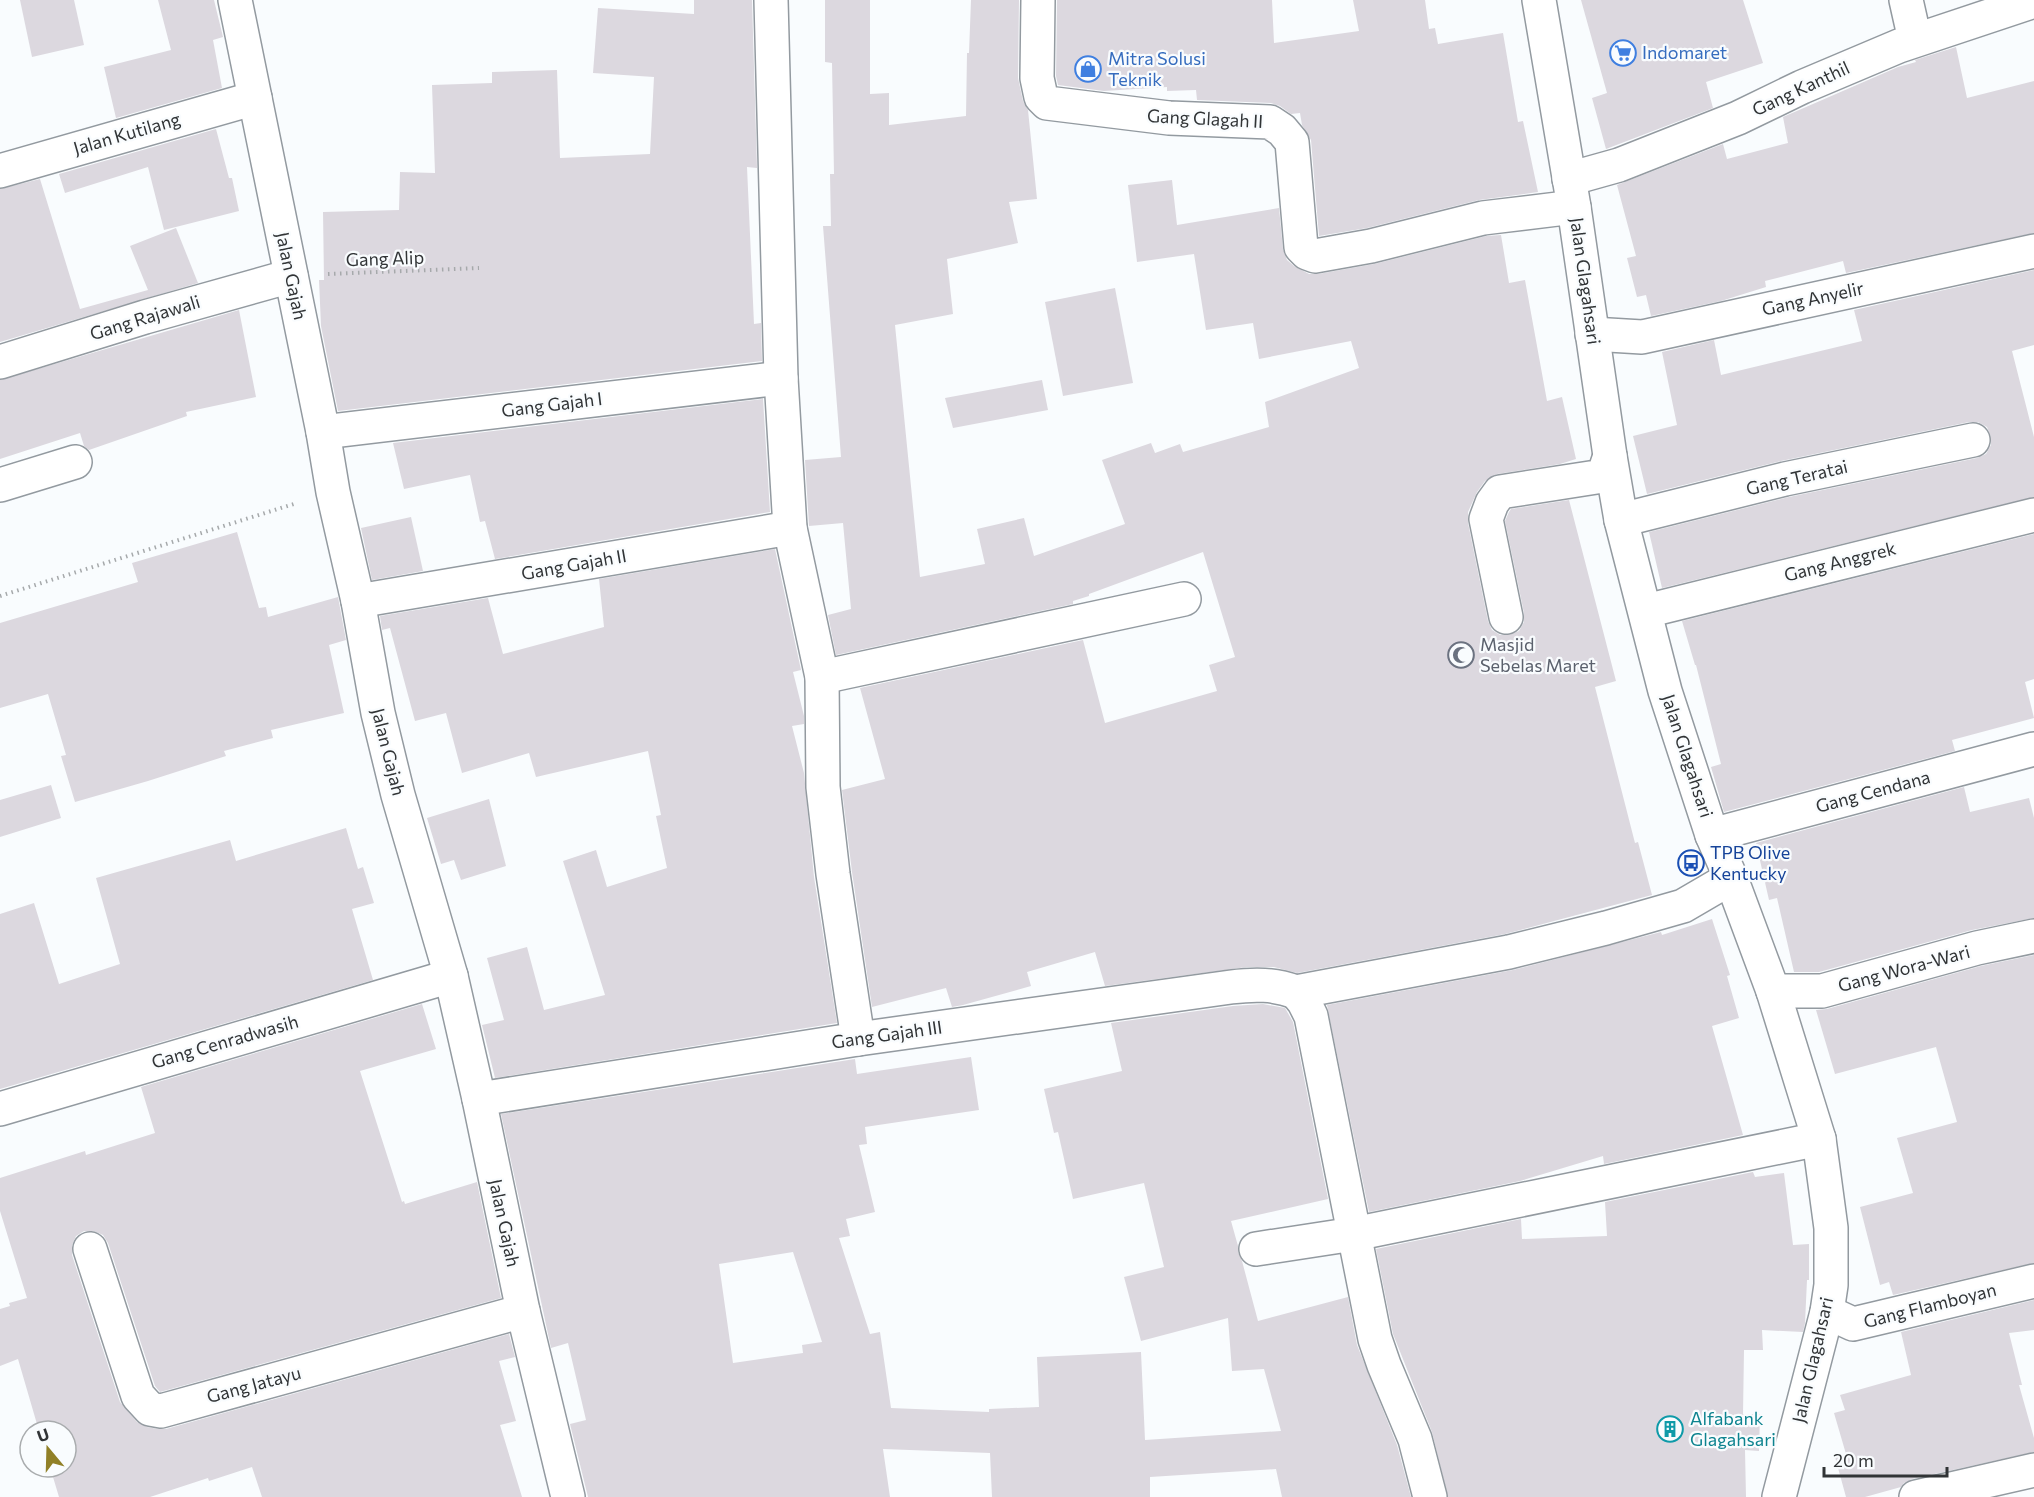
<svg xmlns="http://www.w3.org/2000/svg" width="2034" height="1497" viewBox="0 0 2034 1497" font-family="Commissioner,sans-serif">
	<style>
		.building { fill: #dcd8df; fill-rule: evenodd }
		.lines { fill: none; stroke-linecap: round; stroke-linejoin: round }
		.street-casing { stroke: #939aa0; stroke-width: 36 }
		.secondary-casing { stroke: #939aa0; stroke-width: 36 }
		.path { stroke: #a6a9ab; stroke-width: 4; stroke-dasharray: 1.5 4.5; stroke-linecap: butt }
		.street { stroke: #fff; stroke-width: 33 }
		.secondary { stroke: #fff; stroke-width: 33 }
		.labels { text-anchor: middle; stroke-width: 4.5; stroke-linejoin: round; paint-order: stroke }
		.shop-label { font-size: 18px; fill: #366cbe; stroke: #f9fcfe; text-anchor: start }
		.street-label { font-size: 18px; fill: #313436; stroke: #f9fcfe }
		.worship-label { font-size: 18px; fill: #5b616d; stroke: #f9fcfe; text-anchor: start }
		.transit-label { font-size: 18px; fill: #164399; stroke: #f9fcfe; text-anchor: start }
		.culture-label { font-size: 18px; fill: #0d838f; stroke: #f9fcfe; text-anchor: start }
	</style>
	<rect width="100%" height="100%" fill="#f9fcfe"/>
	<g class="building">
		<path d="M20 0H74L84 45 32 57Z"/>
		<path d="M158 0H214L223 37 213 40 222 88 116 118 104 67 171 50Z"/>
		<path d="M694 0H752L757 168 747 167 754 324 761 323 762 361 338 411 321 326 319 280H324L323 212 399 210 400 172 435 173 432 85 492 83V72L557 70 560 158 650 154 654 77 593 73 598 8 694 14Z"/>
		<path d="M825 0H870V94L889 93V125L966 116 967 53H969L971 0H1019L1018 78 1023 101 1028 110 1037 199 1009 202 1018 243 947 259 953 314 895 325 920 577 985 564 977 529 1024 518 1034 556 1125 524 1102 460 1151 443 1155 453 1180 444 1183 452 1269 427 1265 402 1359 368 1351 341 1259 359 1253 323 1206 330 1194 254 1137 262 1128 185 1172 180 1177 225 1279 208 1283 249 1287 260 1294 266 1309 274H1318L1374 264 1486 236 1501 235 1509 283 1525 280 1547 401 1562 397 1576 459 1560 464 1497 474 1485 481 1477 492 1468 512V523L1488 621 1492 630 1500 635H1509L1519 631 1524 622V613L1505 521 1509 512 1511 509 1569 500 1616 681 1595 687 1635 843 1638 842 1652 895 1505 934 1297 973 1274 967H1247L1105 986 1095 952 1027 972 1031 986 963 1005 952 1007 946 988 872 1007 852 872 842 790 885 779 860 688 1083 640 1105 723 1217 691 1209 665 1235 657 1203 552 1089 594V596L1073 601V604L836 655 828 615 851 609 843 523 809 526 805 460 841 457 823 226H831L830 174H834L832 63 825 62Z"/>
		<path d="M1057 0H1272L1274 43 1359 31 1353 0H1425L1429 29 1435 28 1438 44 1503 33 1518 122 1523 121 1538 192 1479 200 1367 228 1319 236 1311 140 1302 125 1300 113 1291 114 1280 106 1271 103 1197 100 1196 90 1167 91V87L1104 91 1058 85 1056 76Z"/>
		<path d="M1581 0H1743L1763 63 1706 82 1713 108 1606 149 1592 98 1607 93Z"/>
		<path d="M1956 47 1967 98 2034 81V233L1846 273 1843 261 1765 281 1766 287 1721 301 1651 316 1646 295 1637 297 1627 258 1636 256 1617 185 1723 144 1727 159 1788 143 1783 117 1898 67 1916 62 1915 60Z"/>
		<path d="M216 129 229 178H232L239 211 164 230 148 167 65 193 59 174Z"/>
		<path d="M40 179 80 309 148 290 130 246 176 228 198 283 0 342V189Z"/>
		<path d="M2034 270V345L2012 351 2034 437V497L1662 588 1649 532 1789 497 1977 458 1986 454 1991 445V437L1987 427 1978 422H1969L1781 461 1647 494 1633 436 1677 425 1662 352 1714 340 1721 375 1862 341 1854 310Z"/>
		<path d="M1115 288 1133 383 1063 396 1045 302Z"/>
		<path d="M239 310 256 397 186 412 187 416 89 450 84 446 80 433 0 459V380Z"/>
		<path d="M1042 380 1048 410 953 428 945 398Z"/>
		<path d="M763 399 770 512 495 559 485 521 480 522 470 475 404 489 393 443Z"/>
		<path d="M411 517 423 571 372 580 361 528Z"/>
		<path d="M237 532 259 608 266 607 268 617 338 597 346 640 329 645 344 713 271 730 273 738 224 751 226 756 148 781 75 802 61 756 66 755 48 694 0 708V623L138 582 132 563Z"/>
		<path d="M2034 534V679L2025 682 2034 718 1952 740 1955 751 1724 812 1711 767 1721 764 1696 665H1695L1682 621Z"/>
		<path d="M775 549 801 670 793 672 804 716V724L792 726 804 773 814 877 837 1023 495 1078 482 1025 504 1020 487 958 527 947 544 1010 605 995 563 861 596 850 607 887 667 868 656 816 661 815 648 751 536 777 529 753 462 773 446 713 415 721 390 628 382 630 380 616 488 598 503 654 604 627 599 579Z"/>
		<path d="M51 785 61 818 0 837V800Z"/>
		<path d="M1964 787 1970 812 2029 798 2034 818V918L1972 930 1819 972H1794L1777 898 1769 900 1756 843Z"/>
		<path d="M489 799 506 866 461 880 454 860 441 864 427 818Z"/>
		<path d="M346 828 358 869 363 867 374 903 352 909 373 980 0 1089V914L34 903 59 984 120 964 96 878 230 840 236 861Z"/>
		<path d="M1712 919 1730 975 1727 976 1739 1018 1712 1026 1743 1135 1604 1164 1603 1156 1520 1181 1369 1212 1327 1005 1513 970 1661 932 1662 935Z"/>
		<path d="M2034 955V1263L1893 1295 1889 1282 1880 1285 1860 1207 1913 1193 1897 1138 1957 1122 1936 1047 1835 1074 1816 1010 1827 1009 1981 966Z"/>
		<path d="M422 1004 436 1049 360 1071 402 1202 404 1201 405 1204 477 1182 501 1298 160 1392 155 1386 108 1243 103 1235 94 1231H84L76 1236 72 1245V1255L120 1402 137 1422 147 1427 158 1429H166L509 1334 515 1357 499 1361 516 1421 500 1425 522 1497H262L252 1467 209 1481 208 1478 150 1497H59L50 1467H66V1431H39L18 1359 0 1366V1309L10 1306 9 1303 27 1298 0 1211V1178L85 1151 86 1155 155 1133 141 1087Z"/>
		<path d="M1263 1004 1285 1008 1293 1022 1328 1199 1231 1221 1238 1246V1252L1242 1261 1258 1321 1348 1297 1357 1345 1397 1445 1411 1497H1282L1276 1469 1150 1477V1497H992L990 1453 883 1449 890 1497H588L570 1424 586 1420 568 1343 551 1348 501 1114 855 1059 857 1074 971 1057 979 1110 865 1127 867 1144 859 1145 875 1212 846 1219 850 1236 839 1238 870 1334 880 1332 891 1408 989 1412V1409L1039 1407 1037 1357 1141 1352 1145 1440 1281 1431 1264 1369 1232 1371 1228 1318 1141 1341 1124 1277 1164 1267 1144 1183 1073 1199 1058 1132 1054 1133 1044 1089 1122 1071 1111 1023 1233 1006ZM793 1252 822 1342 802 1345 803 1353 733 1363 719 1264Z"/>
		<path d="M1753 1172 1755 1177 1784 1173 1793 1245 1809 1244V1280H1807L1805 1323 1803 1332 1762 1330 1763 1350H1744L1743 1414H1760L1759 1451 1745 1450 1746 1497H1448L1432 1432 1393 1334 1376 1249 1521 1219 1522 1239 1607 1236 1605 1202Z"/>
		<path d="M2034 1300V1330L2009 1333 2022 1385H2019L2034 1438V1452L1912 1479 1904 1483 1901 1487 1865 1497H1846L1835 1457 1846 1454 1834 1413 1845 1410 1840 1395 1911 1375 1901 1332Z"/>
	</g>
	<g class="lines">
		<g class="street-casing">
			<g id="street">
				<path d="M235 0 323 432 333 492 358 601 378 713 398 795 451 976 479 1099 523 1311 568 1497"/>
				<path d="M771 0 781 378 790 528 822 677 823 787 833 874 858 1039"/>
				<path d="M1038 0 1037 78 1041 97 1047 103 1169 118 1270 122 1282 130 1292 142 1301 247 1307 253 1315 256 1371 246 1483 218 1574 207"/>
				<path d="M1906 0 1915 40"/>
				<path d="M0 171 255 98"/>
				<path d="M1569 179 1619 165 1738 118 1802 87 1899 46 2034 1"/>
				<path d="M1592 334 1642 337 2034 251"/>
				<path d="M0 362 145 317 291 276"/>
				<path d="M323 432 781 378"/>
				<path d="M0 485 75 462"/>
				<path d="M1621 520 1785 479 1973 440"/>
				<path d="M358 601 790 528"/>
				<path d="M1646 611 2034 515"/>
				<path d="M1506 617 1486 519 1492 503 1500 492 1603 476 1610 456"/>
				<path d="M822 677 1184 599"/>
				<path d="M1712 835 2034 749"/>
				<path d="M1773 991H1822L1977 948 2034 936"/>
				<path d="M1296 992 1304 1002 1311 1016 1375 1339 1384 1365 1415 1439 1430 1497"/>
				<path d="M1296 992 1509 952 1606 928 1683 906 1731 878"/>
				<path d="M479 1099 858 1039 1231 987C1255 984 1274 984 1296 992"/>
				<path d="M0 1109 451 976"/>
				<path d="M90 1249 138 1396 150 1409 161 1411 523 1311"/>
				<path d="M1256 1249 1354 1234 1819 1139"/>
				<path d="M1827 1312 1853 1324 2034 1281"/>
				<path d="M1916 1497 2034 1470"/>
			</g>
		</g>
		<g class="secondary-casing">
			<path id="secondary" d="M1539 0 1574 207 1610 456 1621 520 1665 691 1712 835 1731 878 1773 991 1819 1139 1831 1228V1285L1827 1312 1779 1497"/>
		</g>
		<g class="path">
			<path d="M328 274 479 268"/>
			<path d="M0 596 297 503"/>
		</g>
		<use href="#street" class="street"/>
		<use href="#secondary" class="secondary"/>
	</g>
	<defs>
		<g id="supermarket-ring" transform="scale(1.35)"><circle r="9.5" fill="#f9fcfe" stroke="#3f7fe0" stroke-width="1.5"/><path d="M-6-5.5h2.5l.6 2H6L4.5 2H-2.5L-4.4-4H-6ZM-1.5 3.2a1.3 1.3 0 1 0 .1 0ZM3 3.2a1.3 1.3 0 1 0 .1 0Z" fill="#3f7fe0"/></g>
		<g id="shop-ring" transform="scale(1.35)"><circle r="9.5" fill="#f9fcfe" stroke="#3f7fe0" stroke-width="1.5"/><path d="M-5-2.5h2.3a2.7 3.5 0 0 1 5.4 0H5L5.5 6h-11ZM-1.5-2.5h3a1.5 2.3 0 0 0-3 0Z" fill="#3f7fe0"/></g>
		<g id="mosque-ring" transform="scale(1.35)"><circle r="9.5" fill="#f9fcfe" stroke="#6b7280" stroke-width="1.5"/><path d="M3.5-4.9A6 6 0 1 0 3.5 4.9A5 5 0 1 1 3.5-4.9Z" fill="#6b7280"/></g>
		<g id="bus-ring" transform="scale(1.35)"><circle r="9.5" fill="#f9fcfe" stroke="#1a4fb4" stroke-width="1.5"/><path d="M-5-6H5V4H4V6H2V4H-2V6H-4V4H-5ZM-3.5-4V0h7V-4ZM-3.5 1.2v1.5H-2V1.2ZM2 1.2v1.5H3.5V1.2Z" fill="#1a4fb4"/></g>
		<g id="building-ring" transform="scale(1.35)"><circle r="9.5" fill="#f9fcfe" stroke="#0f9aa8" stroke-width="1.5"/><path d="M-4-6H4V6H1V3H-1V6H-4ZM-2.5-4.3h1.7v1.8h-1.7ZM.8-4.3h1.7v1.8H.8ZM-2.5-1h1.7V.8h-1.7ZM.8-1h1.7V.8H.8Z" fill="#0f9aa8"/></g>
	</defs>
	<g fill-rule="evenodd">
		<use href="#supermarket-ring" x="1623" y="53"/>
		<use href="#shop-ring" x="1088" y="69"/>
		<use href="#mosque-ring" x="1461" y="655"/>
		<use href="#bus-ring" x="1691" y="863"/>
		<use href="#building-ring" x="1670" y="1429"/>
	</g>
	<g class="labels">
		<g class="shop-label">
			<text x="1642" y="59">Indomaret</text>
			<text x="1108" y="65">Mitra Solusi<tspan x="1108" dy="21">Teknik</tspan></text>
		</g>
		<g class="street-label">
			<text transform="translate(1801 89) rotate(-25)" y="6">Gang Kanthil</text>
			<text transform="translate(1205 119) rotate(3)" y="6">Gang Glagah II</text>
			<text transform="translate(127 134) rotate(-16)" y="6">Jalan Kutilang</text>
			<text transform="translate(385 259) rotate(-2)" y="6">Gang Alip</text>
			<text transform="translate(291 276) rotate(78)" y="6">Jalan Gajah</text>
			<text transform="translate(1585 281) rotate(82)" y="6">Jalan Glagahsari</text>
			<text transform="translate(1813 299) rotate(-12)" y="6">Gang Anyelir</text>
			<text transform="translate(145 318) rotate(-17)" y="6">Gang Rajawali</text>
			<text transform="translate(552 405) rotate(-7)" y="6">Gang Gajah I</text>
			<text transform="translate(1797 478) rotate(-13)" y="6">Gang Teratai</text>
			<text transform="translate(1840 562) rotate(-14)" y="6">Gang Anggrek</text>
			<text transform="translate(574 565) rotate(-10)" y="6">Gang Gajah II</text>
			<text transform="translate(388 752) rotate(76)" y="6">Jalan Gajah</text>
			<text transform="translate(1687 756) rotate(72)" y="6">Jalan Glagahsari</text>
			<text transform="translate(1873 792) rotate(-15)" y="6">Gang Cendana</text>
			<text transform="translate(1904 969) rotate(-15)" y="6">Gang Wora-Wari</text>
			<text transform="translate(887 1035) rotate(-8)" y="6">Gang Gajah III</text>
			<text transform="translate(225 1042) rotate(-16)" y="6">Gang Cenradwasih</text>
			<text transform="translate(504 1223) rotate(78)" y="6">Jalan Gajah</text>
			<text transform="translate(1930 1306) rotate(-14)" y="6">Gang Flamboyan</text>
			<text transform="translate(1813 1360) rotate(-77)" y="6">Jalan Glagahsari</text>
			<text transform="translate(254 1385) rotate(-15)" y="6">Gang Jatayu</text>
		</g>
		<g class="worship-label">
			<text x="1480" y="651">Masjid<tspan x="1480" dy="21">Sebelas Maret</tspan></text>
		</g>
		<g class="transit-label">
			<text x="1710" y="859">TPB Olive<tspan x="1710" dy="21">Kentucky</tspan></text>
		</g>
		<g class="culture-label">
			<text x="1690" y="1425">Alfabank<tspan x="1690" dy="21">Glagahsari</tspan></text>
		</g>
	</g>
	<g transform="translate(48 1449) rotate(341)"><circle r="28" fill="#f9fcfe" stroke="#a9acae" stroke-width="1.5"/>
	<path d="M0-4.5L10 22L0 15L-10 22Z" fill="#918027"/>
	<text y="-9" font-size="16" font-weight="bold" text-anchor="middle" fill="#313436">U</text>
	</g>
	<path d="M1824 1467v9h123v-9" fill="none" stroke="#313436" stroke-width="3"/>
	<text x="1833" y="1467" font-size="18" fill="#313436" stroke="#f9fcfe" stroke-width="4.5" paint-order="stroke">20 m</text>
</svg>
